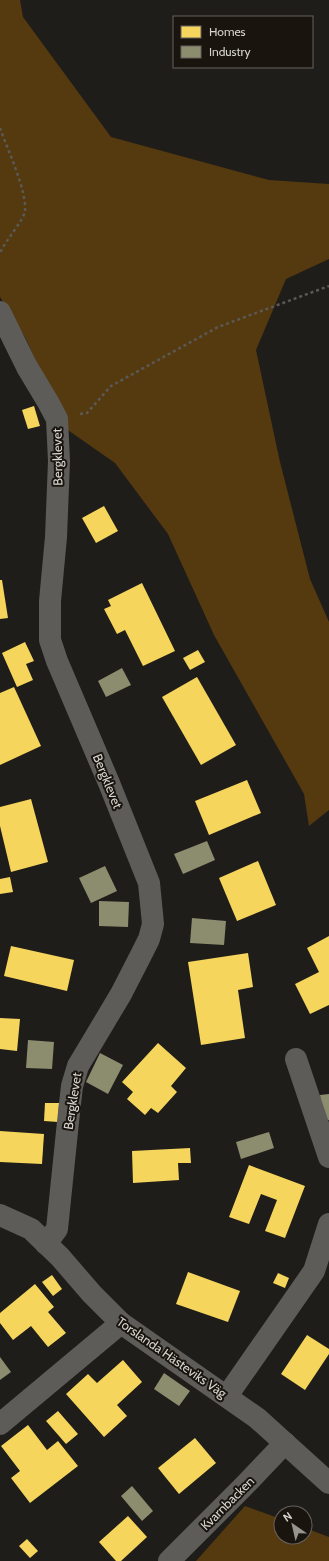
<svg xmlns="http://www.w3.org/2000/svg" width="329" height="1561" viewBox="0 0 329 1561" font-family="Cabin,sans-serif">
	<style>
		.forest { fill: #55390f }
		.homes { fill: #f6d55c }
		.industry { fill: #8c8c6e }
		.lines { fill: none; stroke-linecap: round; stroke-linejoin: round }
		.path { stroke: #5a5956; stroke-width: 2.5; stroke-dasharray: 3 3; stroke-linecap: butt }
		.minor { stroke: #5e5c59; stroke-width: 22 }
		.labels { text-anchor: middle; stroke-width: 4; stroke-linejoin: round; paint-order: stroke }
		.street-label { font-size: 13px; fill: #d7d4d0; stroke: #19140e }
	</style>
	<rect width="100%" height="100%" fill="#1f1d1a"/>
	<g class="forest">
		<path d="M0 0H20L23 17 111 137 269 180 329 184V259L286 279 256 350 280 462 310 579 329 622V810L309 826 304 794 214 635 168 534 115 463 65 428 26 339 0 297Z"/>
		<path d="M245 1506 281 1519V1537H305V1528L329 1537V1561H196Z"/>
	</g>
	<g class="homes">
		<path d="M34 406 40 426 28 429 22 410Z"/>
		<path d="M104 506 118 531 96 543 82 518Z"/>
		<path d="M0 580H2L8 618 0 619Z"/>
		<path d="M142 583 175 651 143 666 125 630 117 634 104 609 111 606 108 600Z"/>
		<path d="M25 642 34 661 26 664 33 680 17 687 2 653Z"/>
		<path d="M198 650 205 662 190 670 183 658Z"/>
		<path d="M197 677 236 745 201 765 162 697Z"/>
		<path d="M14 687 41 746 0 765V693Z"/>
		<path d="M247 780 261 813 209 835 195 801Z"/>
		<path d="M31 799 48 862 11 872 0 826V807Z"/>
		<path d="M258 861 276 905 237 921 219 878Z"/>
		<path d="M10 877 13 892 0 894V879Z"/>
		<path d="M329 936V1005L310 1014 295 984 319 972 307 948Z"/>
		<path d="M11 946 74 960 67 991 4 976Z"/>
		<path d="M248 953 253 987 238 990 245 1038 201 1045 188 962Z"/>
		<path d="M0 1018 20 1019 17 1051 0 1049Z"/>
		<path d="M158 1043 186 1068 171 1086 177 1092 158 1113 151 1108 145 1115 127 1099 133 1092 122 1082Z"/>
		<path d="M45 1103H59L58 1122 44 1121Z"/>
		<path d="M0 1131 44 1134 42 1164 0 1162Z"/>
		<path d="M190 1148 191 1163H178L179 1180 133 1183 132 1151Z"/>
		<path d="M249 1165 305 1186 285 1238 265 1231 277 1200 261 1194 249 1224 229 1217Z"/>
		<path d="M188 1272 240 1291 228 1322 176 1304Z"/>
		<path d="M278 1273 289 1278 285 1288 273 1283Z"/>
		<path d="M52 1275 62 1289 53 1296 42 1282Z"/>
		<path d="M35 1284 54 1307 48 1312 66 1333 48 1347 31 1326 13 1340 0 1323V1313Z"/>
		<path d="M307 1335 329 1349V1354L305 1390 281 1374Z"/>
		<path d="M123 1360 142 1382 117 1405 127 1416 104 1437 66 1394 88 1374 97 1383Z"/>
		<path d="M58 1411 78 1434 66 1444 46 1421Z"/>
		<path d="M28 1425 47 1450 58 1441 78 1466 30 1503 11 1478 20 1471 1 1446Z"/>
		<path d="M195 1438 216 1463 179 1494 158 1468Z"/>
		<path d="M128 1516 147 1537 121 1561H116L99 1542Z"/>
		<path d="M27 1539 38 1551 30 1558 19 1546Z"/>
	</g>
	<g class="industry">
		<path d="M122 668 131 685 106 697 98 681Z"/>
		<path d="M207 841 215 860 183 874 174 854Z"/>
		<path d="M105 866 117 891 91 903 79 878Z"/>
		<path d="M99 901 129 902 128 927 99 926Z"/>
		<path d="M192 918 226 921 224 945 190 943Z"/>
		<path d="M28 1040 54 1042 52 1069 26 1068Z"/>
		<path d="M100 1053 123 1065 108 1094 86 1082Z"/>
		<path d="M329 1094V1120L323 1121 320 1095Z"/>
		<path d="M269 1132 274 1148 241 1159 236 1142Z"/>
		<path d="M0 1357 11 1372 0 1380Z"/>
		<path d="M164 1373 190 1391 179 1406 154 1389Z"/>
		<path d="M132 1486 153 1511 142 1521 121 1496Z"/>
	</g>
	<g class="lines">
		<g class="path">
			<path d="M0 128C7 148 27 191 25 211 24 220 5 241 0 253"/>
			<path d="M80 414 87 413 111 386 218 327 329 286"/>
		</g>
		<g class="minor">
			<path d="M0 312 27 367 48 402 57 419 59 461 56 537 50 601V640L57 661 109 783 149 883 153 924 149 939 140 957 121 994 78 1066 72 1086 68 1122 57 1229 46 1244"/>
			<path d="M296 1059 329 1157"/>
			<path d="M0 1215 31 1229 60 1257 92 1294 121 1323 257 1418 329 1483"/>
			<path d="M227 1396 314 1271 329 1224"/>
			<path d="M0 1424 121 1323"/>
			<path d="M169 1561 243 1487 285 1443"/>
		</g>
	</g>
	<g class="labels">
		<g class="street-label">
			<text transform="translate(57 457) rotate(-91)" y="5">Bergklevet</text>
			<text transform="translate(108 781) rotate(68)" y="5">Bergklevet</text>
			<text transform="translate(72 1101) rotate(-81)" y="5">Bergklevet</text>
			<text transform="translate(172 1357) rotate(35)" y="5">Torslanda Hästeviks Väg</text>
			<text transform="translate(227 1503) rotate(-45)" y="5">Kvarnbacken</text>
		</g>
	</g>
	<rect x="173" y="16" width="140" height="52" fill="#19140e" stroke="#65615c"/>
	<rect x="181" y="26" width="20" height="12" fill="#f6d55c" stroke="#65615c"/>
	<text x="209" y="36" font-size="12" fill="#d7d4d0">Homes</text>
	<rect x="181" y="46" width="20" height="12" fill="#8c8c6e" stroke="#65615c"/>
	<text x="209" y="56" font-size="12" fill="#d7d4d0">Industry</text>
	<g transform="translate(293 1525) rotate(326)"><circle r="19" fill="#19140e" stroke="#65615c"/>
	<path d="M0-3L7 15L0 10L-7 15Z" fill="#979490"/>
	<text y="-6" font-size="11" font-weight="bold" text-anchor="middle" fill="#d7d4d0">N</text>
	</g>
</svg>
